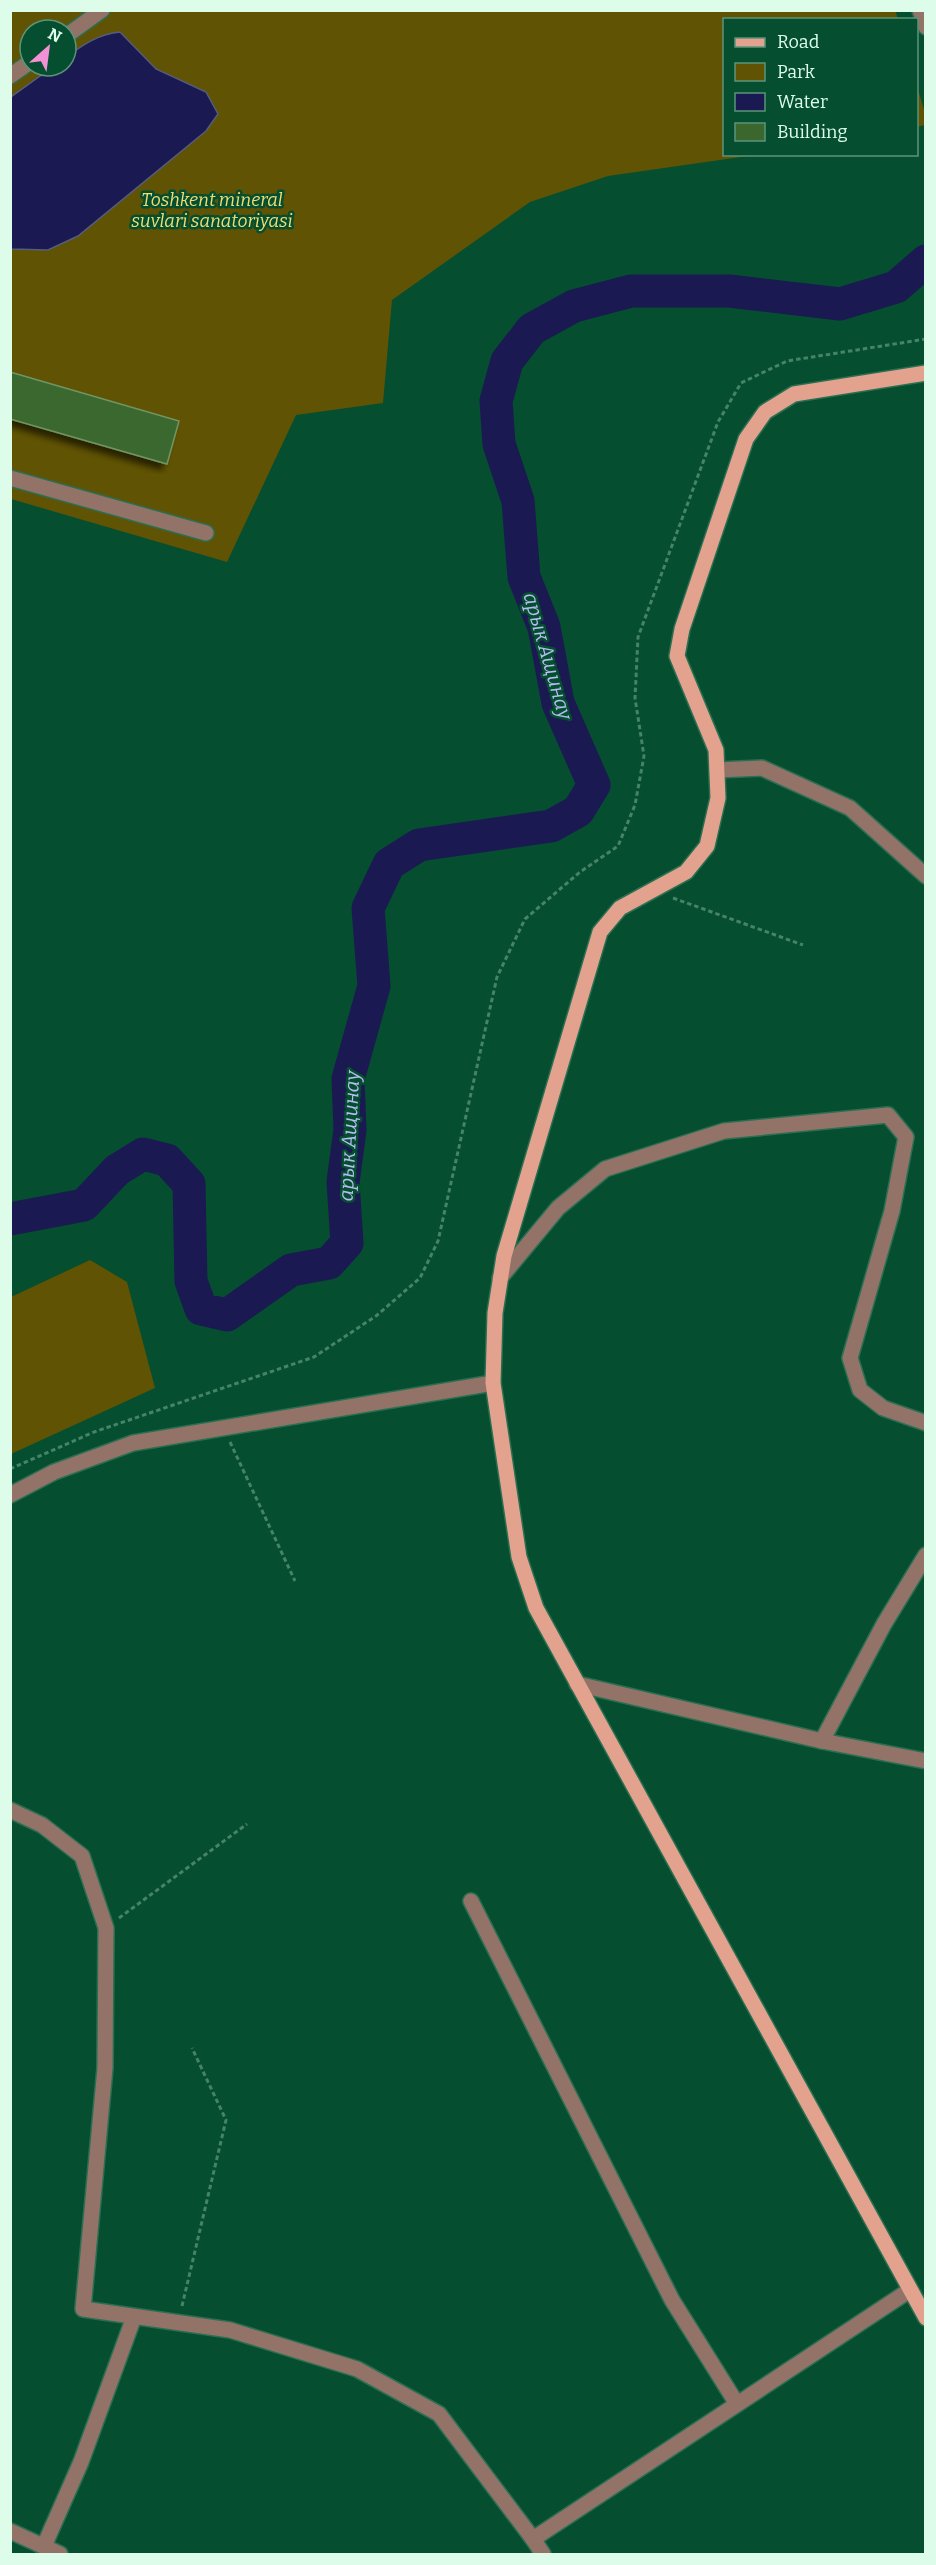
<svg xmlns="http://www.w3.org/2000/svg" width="936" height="2565" viewBox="0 0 936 2565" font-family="Bitter,serif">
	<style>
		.green { fill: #605303; fill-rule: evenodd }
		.water { fill: #1b1951; stroke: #555d7f; stroke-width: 1.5 }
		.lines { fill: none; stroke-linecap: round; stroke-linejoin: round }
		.river { stroke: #1b1951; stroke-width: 33 }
		.building { fill: #3b672e; stroke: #709664; stroke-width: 1.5; filter: url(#shadow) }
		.minor-casing { stroke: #2c6e51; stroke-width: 18 }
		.major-casing { stroke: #2c6e51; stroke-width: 18 }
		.path { stroke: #468368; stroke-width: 3; stroke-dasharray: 4.5 3; stroke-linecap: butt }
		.minor { stroke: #937368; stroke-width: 15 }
		.major { stroke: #e3a28d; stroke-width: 15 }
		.labels { text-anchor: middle; stroke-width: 5; stroke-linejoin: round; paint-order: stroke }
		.park-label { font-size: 18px; font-style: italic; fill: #f1dd73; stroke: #054e30 }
		.water-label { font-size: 20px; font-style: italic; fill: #b6bdf3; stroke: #054e30 }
	</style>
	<defs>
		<filter id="shadow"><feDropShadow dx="-5.5" dy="5.5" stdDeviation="3" flood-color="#0009"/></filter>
	</defs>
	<rect width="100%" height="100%" fill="#054e30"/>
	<g class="green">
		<path d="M895 10 898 19 724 20V154L755 155 608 176 530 202 392 300 383 403 296 415 227 562 11 499 10 11ZM30 30H66V66H30Z"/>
		<path d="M916 83 925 113V125L917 127Z"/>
		<path d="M90 1260 127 1282 155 1388 11 1454V1297Z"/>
	</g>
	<path class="water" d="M120 32 156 69 206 92 218 114 206 131 78 236 48 250 11 249V97L54 66H66V57C83 45 98 34 120 32Z"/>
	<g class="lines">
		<path class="river" d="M10 1219 84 1205 117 1170 143 1154 167 1160 189 1184 191 1281 201 1309 227 1315 291 1270 329 1263 347 1243 343 1182 350 1130 348 1079 374 986 368 908 389 864 419 845 551 826 578 811 594 785 558 703 544 627 524 577 518 501 499 444 496 401 507 361 532 329 574 306 631 291H729L840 304 896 287 926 261"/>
	</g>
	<path class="building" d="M10 372 179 421 167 464 10 419Z"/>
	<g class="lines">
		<g class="minor-casing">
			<g id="minor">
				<path d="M920 10 926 27"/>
				<path d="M66 36 102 10"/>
				<path d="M10 76 30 62"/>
				<path d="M10 478 206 533"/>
				<path d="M717 770 762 768 850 808 926 876"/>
				<path d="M500 1278 558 1208 605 1169 724 1131 888 1115 906 1137 892 1211 850 1358 860 1390 883 1408 926 1423"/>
				<path d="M10 1495 54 1472 133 1443 493 1383"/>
				<path d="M577 1684 822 1741 926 1761"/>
				<path d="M822 1741 884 1624 926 1555"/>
				<path d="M10 1810 42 1825 82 1856 106 1928 105 2068 83 2309 230 2330 357 2369 439 2414 533 2539 543 2554"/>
				<path d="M471 1901 672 2300 737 2404"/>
				<path d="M10 2531 60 2554"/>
				<path d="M533 2539 910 2290"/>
				<path d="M44 2546 81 2462 134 2317"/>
			</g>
		</g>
		<g class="major-casing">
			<path id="major" d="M926 373 794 394 765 412 746 439 682 629 677 656 716 750 718 798 707 846 686 872 620 908 600 932 504 1256 495 1313 493 1383 519 1557 536 1608 926 2318"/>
		</g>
		<g class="path">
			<path d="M673 898 803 945"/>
			<path d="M230 1442 295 1581"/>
			<path d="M10 1469 94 1432 314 1357 376 1316 420 1278 438 1241 497 977 525 919 580 872 618 846 635 805 644 756 635 698 638 637 718 422 741 383 787 361 926 339"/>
			<path d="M119 1918 247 1824"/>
			<path d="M182 2306 226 2120 192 2048"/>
		</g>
		<use href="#minor" class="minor"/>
		<use href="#major" class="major"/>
	</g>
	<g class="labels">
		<g class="park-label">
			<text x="212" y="206">Toshkent mineral<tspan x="212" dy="21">suvlari sanatoriyasi</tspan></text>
		</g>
		<g class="water-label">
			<text transform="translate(548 656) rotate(74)" y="7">арык Ащинау</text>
			<text transform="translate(349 1136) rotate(-87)" y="7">арык Ащинау</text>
		</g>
	</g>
	<rect width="936" height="2565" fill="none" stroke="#ddfdea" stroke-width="24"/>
	<rect x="723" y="18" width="195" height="138" fill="#054e30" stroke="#5b947a" stroke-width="1.5"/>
	<rect x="735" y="38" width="30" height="9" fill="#e3a28d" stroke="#5b947a" stroke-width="1.5"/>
	<text x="777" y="48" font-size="18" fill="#ddfdea">Road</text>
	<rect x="735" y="63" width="30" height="18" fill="#605303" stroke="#5b947a" stroke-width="1.5"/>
	<text x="777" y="78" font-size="18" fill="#ddfdea">Park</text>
	<rect x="735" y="93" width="30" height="18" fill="#1b1951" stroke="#5b947a" stroke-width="1.5"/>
	<text x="777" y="108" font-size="18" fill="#ddfdea">Water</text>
	<rect x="735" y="123" width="30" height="18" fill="#3b672e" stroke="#5b947a" stroke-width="1.5"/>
	<text x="777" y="138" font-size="18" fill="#ddfdea">Building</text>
	<g transform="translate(48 48) rotate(28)"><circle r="28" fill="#054e30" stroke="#5b947a" stroke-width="1.5"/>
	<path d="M0-4.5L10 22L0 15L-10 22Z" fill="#f391d6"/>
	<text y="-9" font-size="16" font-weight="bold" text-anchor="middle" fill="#ddfdea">N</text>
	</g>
</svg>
